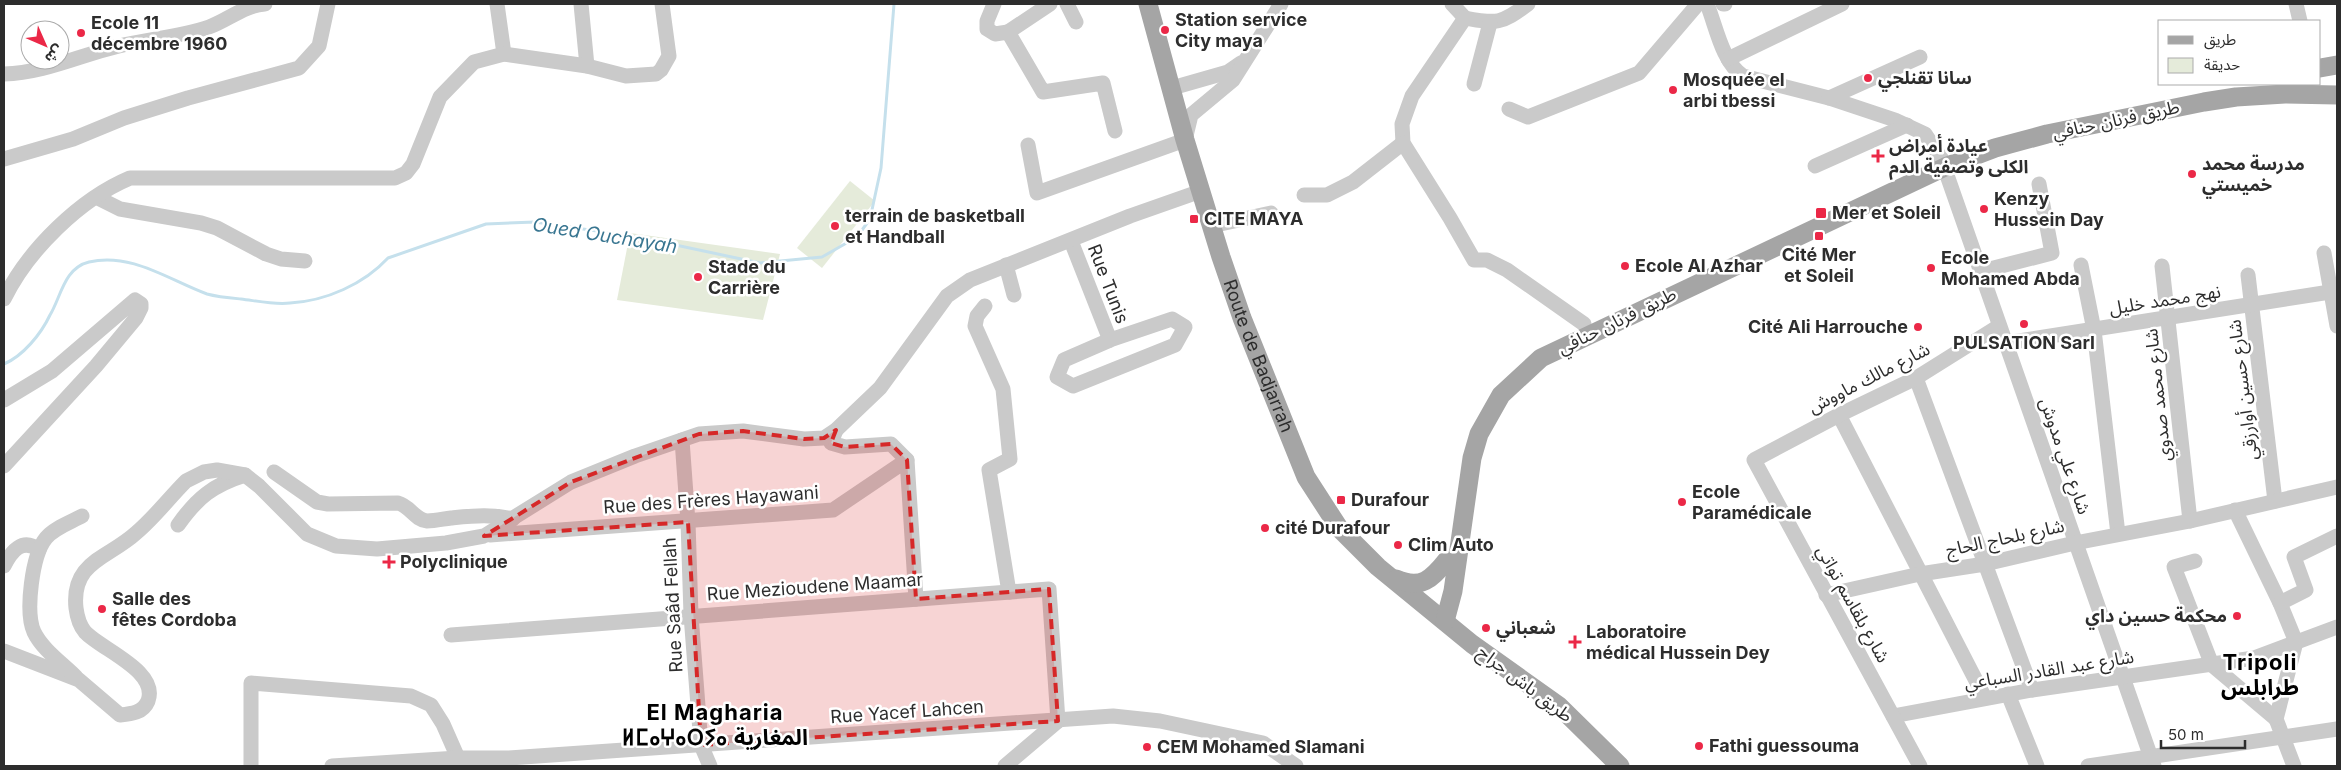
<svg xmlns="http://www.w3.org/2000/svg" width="2341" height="770" viewBox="0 0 2341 770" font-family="Inter,'Noto Sans Arabic','Noto Sans Tifinagh',sans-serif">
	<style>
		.green { fill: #e5ebda }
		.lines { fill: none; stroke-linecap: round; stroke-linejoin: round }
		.stream { stroke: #c5e0ec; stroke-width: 3 }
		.minor { stroke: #cacaca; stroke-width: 15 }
		.major { stroke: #a5a5a5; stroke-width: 19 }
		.marked { fill: #d62828; fill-opacity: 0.2; stroke: #d62828; stroke-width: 4; stroke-dasharray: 10 6; stroke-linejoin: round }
		.poi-dot { fill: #eb2847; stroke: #fff; stroke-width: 2 }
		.labels { text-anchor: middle; stroke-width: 5; stroke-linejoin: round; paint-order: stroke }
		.poi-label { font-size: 18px; font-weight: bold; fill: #2d2d2d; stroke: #fff; text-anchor: start }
		.street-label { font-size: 18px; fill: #2d2d2d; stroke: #fff }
		.water-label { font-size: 19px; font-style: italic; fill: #397691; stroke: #fff }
		.district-label { font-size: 22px; font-weight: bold; letter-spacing: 1px; fill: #000; stroke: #fff }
	</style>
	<rect width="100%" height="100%" fill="#fff"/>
	<g class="green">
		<path d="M850 181 875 201 822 268 797 248Z"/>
		<path d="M630 233 780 254 763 320 617 300Z"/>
	</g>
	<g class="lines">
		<path class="stream" d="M4 364C23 356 41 334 50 315 61 297 64 268 89 262 131 252 169 280 207 294 218 297 230 298 241 299 257 301 275 305 290 303 326 301 364 284 388 258L486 224 535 222 638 237 760 263 822 257 857 237 870 219 881 168 894 4"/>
		<g class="minor">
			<path d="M497 4 504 54"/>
			<path d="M581 4 587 66"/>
			<path d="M994 4 987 21V29L995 34 1008 32"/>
			<path d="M1050 4 1008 32 1043 92 1103 83 1115 131"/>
			<path d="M1067 4 1076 22"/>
			<path d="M1452 4 1465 18"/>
			<path d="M1528 4C1501 24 1497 24 1465 18L1412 96 1402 124 1403 143 1450 218 1474 260H1487L1507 270 1584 324"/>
			<path d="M1707 4C1716 26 1722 62 1743 76L1829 98 1895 120 1925 134 1941 158 2154 766"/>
			<path d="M1723 4H1725"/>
			<path d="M2296 4 2300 21"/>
			<path d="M1728 59 1842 4"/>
			<path d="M4 74C45 73 80 55 119 46 149 39 180 37 209 27 228 20 245 5 265 4"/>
			<path d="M1474 84 1490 23"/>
			<path d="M1172 88 1228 72 1241 63"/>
			<path d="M1829 98 1920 57"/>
			<path d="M1509 109 1528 117 1639 73 1698 4"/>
			<path d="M1028 145 1037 193 1185 140 1191 115 1233 80 1281 4"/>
			<path d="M4 159 73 139 124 118 188 98 299 68 319 46 328 4"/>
			<path d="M1815 166 1907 125"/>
			<path d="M1304 195H1327L1353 182 1403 143"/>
			<path d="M96 197 120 209 201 223 217 228 266 254 281 259 305 261"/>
			<path d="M1211 226 1271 213"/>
			<path d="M1071 241 1110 340"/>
			<path d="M2324 253 2337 326"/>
			<path d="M1006 265 1014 295"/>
			<path d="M2081 265 2094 330 2118 534"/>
			<path d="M2162 266 2190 521"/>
			<path d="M1982 271 2052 253 2039 184"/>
			<path d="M2248 275 2275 501"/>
			<path d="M4 299C28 250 80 199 130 178H395L406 173 413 164 440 97 474 62 504 54 587 66 626 76 656 74 661 70 669 56 662 4"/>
			<path d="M985 306 977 316 975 326 1003 389 1010 459 989 470 1009 592"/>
			<path d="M1172 319 1185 327 1175 345 1073 386 1057 377 1064 360 1110 340Z"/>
			<path d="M2006 343 2330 292 2337 289"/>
			<path d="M1916 378 2032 690"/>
			<path d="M4 400 52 371 135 300 141 304V308L136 318 96 366 4 466"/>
			<path d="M1839 415 1985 698"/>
			<path d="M836 430 831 443 845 447 891 444 907 460"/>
			<path d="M682 440 688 522 691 615 701 745 710 766"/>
			<path d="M274 472 317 502 328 504 398 503C410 506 415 520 427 521 435 521 443 519 451 518 473 516 492 514 513 519"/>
			<path d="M2235 510 2280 603 2296 642 2276 719 2294 766"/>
			<path d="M178 525C197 498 213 485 245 475"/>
			<path d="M490 535 833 510 907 460 916 599"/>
			<path d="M2195 561 2174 567 2212 665 2276 719"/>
			<path d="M4 566C11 552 22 537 39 550"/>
			<path d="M1826 595 1920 574 1985 564 2075 543 2190 521 2337 487"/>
			<path d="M2280 603 2306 590 2294 557 2337 536"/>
			<path d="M451 635 1049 589 1058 721"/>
			<path d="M4 651 79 680 120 715C131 714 143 713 148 701 159 671 102 650 85 632 80 626 77 616 76 608 71 561 109 558 136 533 154 518 169 498 186 481L204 472 217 470 245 475 259 486 307 534 336 546 377 549 446 543 484 536 571 482 635 456 699 434 743 431 804 439 824 438 836 430 880 388 947 296 970 280 1130 216 1201 191"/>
			<path d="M76 677C62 663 42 649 34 632 25 612 32 555 46 538 54 528 71 522 82 516"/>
			<path d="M2008 694 2037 766"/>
			<path d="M1893 716 2032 690 2254 658 2337 627"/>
			<path d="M251 766V683L411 696 431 705 443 724 458 758"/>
			<path d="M332 766 458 758H509L1113 716 1160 721 1263 743 1296 766"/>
			<path d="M1005 766 1058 721"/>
			<path d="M1920 766 1754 460 1839 415 1916 378 1999 326"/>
			<path d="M2088 766 2337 729"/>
		</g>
		<g class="major">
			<path id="s1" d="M1148 4 1185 140 1221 257 1242 318 1306 477 1339 528 1378 567 1472 644 1559 706 1620 766"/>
			<path d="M2320 68 2337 65"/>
			<path d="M1396 579C1421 590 1432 579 1447 560"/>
			<path d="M1445 621 1453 591 1472 458 1479 434 1501 395 1541 358 1945 167 1995 148 2047 134 2204 102 2236 97 2285 94 2337 95"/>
		</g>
	</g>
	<path class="marked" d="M836 430 831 443 845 447 891 444 907 460 916 599 1049 589 1058 721 701 745 688 522 484 536 571 482 699 434 743 431 804 439 824 438Z"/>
	<g class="poi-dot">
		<circle cx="1165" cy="30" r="5"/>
		<circle cx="81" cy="33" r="5"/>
		<circle cx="1868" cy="78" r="5"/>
		<circle cx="1673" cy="90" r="5"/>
		<path d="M1875.5 148.5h5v5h5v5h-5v5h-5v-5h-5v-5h5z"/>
		<circle cx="2192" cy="174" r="5"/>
		<circle cx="1984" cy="209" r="5"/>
		<rect x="1815" y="207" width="12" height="12" rx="2.5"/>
		<rect x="1189" y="214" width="10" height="10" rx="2.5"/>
		<circle cx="835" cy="226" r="5"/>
		<rect x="1814" y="231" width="10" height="10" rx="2.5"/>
		<circle cx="1625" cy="266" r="5"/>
		<circle cx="1931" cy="268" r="5"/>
		<circle cx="698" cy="277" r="5"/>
		<circle cx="2024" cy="324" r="5"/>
		<circle cx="1918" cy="327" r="5"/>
		<rect x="1336" y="495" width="10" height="10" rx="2.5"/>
		<circle cx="1682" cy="502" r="5"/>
		<circle cx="1265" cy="528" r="5"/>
		<circle cx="1398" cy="545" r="5"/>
		<path d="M386.5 554.5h5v5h5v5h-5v5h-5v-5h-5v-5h5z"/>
		<circle cx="102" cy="609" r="5"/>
		<circle cx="2237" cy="616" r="5"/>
		<circle cx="1486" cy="628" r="5"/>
		<path d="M1572.5 634.5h5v5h5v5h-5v5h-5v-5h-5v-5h5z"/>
		<circle cx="1699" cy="746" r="5"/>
		<circle cx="1147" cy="747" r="5"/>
	</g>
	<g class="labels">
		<g class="poi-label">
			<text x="1175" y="26">Station service<tspan x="1175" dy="21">City maya</tspan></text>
			<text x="91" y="29">Ecole 11<tspan x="91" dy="21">décembre 1960</tspan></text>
			<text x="1878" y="84">سانا تقنلجي</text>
			<text x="1683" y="86">Mosquée el<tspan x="1683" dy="21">arbi tbessi</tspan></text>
			<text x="1889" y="152">عيادة أمراض<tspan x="1889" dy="21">الكلى وتصفية الدم</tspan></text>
			<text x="2202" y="170">مدرسة محمد<tspan x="2202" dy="21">خميستي</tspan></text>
			<text x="1994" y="205">Kenzy<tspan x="1994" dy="21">Hussein Day</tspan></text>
			<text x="1832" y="219">Mer et Soleil</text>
			<text x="845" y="222">terrain de basketball<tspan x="845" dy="21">et Handball</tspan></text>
			<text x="1204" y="225">CITE MAYA</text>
			<text x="1819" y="261" text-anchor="middle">Cité Mer<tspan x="1819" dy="21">et Soleil</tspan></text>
			<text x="1941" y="264">Ecole<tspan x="1941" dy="21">Mohamed Abda</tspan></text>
			<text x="1635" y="272">Ecole Al Azhar</text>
			<text x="708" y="273">Stade du<tspan x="708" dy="21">Carrière</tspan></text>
			<text x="1908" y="333" text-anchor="end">Cité Ali Harrouche</text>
			<text x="2024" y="349" text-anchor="middle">PULSATION Sarl</text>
			<text x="1692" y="498">Ecole<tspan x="1692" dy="21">Paramédicale</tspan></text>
			<text x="1351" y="506">Durafour</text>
			<text x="1275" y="534">cité Durafour</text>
			<text x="1408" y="551">Clim Auto</text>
			<text x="400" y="568">Polyclinique</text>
			<text x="112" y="605">Salle des<tspan x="112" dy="21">fêtes Cordoba</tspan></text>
			<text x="2227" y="622" text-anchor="end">محكمة حسين داي</text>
			<text x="1496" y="634">شعباني</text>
			<text x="1586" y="638">Laboratoire<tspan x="1586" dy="21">médical Hussein Dey</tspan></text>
			<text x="1709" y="752">Fathi guessouma</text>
			<text x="1157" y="753">CEM Mohamed Slamani</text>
		</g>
		<g class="street-label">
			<text transform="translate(2116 120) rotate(-12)" y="6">طريق فرنان حنافي</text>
			<text transform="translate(1108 284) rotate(69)" y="6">Rue Tunis</text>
			<text transform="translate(2165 300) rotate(-9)" y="6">نهج محمد خليل</text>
			<text transform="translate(1617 321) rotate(-26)" y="6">طريق فرنان حنافي</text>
			<text dy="6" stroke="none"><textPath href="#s1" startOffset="369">Route de Badjarrah</textPath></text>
			<text transform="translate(1869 378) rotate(-27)" y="6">شارع مالك ماووش</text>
			<text transform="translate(2243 390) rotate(-97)" y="6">شارع حسين أوارزقي</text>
			<text transform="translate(2158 395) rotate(-96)" y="6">شارع محمد صدوي</text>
			<text transform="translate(2065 456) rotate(71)" y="6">شارع علي مدوش</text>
			<text transform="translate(711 500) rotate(-4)" y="6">Rue des Frères Hayawani</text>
			<text transform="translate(2005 538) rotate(-12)" y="6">شارع بلحاج الحاج</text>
			<text transform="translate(815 587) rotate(-4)" y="6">Rue Mezioudene Maamar</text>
			<text transform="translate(1853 604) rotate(61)" y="6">شارع بلقاسم تواتي</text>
			<text transform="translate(673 605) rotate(-93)" y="6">Rue Saâd Fellah</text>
			<text transform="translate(2049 670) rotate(-9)" y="6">شارع عبد القادر السباعي</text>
			<text transform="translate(1525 684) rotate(37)" y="6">طريق باش جراح</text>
			<text transform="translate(907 712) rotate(-4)" y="6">Rue Yacef Lahcen</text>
		</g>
		<g class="water-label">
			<text transform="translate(605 235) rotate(9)" y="7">Oued Ouchayah</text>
		</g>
		<g class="district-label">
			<text x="2260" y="670">Tripoli<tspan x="2260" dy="25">طرابلس</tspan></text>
			<text x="715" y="720">El Magharia<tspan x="715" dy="25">ⵍⵎⴰⵖⴰⵔⵢⴰ المغارية</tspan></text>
		</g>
	</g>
	<rect width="2341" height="770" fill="none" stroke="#2d2d2d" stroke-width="10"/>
	<rect x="2158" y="20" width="162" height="65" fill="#ffffff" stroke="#ababab"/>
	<rect x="2168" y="36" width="25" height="8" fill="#a5a5a5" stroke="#ababab"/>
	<text x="2204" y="45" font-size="15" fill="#2d2d2d">طريق</text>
	<rect x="2168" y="58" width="25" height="15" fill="#e5ebda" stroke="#ababab"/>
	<text x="2204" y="70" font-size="15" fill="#2d2d2d">حديقة</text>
	<g transform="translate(45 45) rotate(135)"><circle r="24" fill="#ffffff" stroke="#ababab"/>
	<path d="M0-4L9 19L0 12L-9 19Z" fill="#eb2847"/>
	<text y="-8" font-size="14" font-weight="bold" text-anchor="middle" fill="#2d2d2d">ش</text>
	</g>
	<path d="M2161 740v8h84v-8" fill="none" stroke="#2d2d2d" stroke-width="2.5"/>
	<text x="2168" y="740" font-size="15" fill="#2d2d2d" stroke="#ffffff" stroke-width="4" paint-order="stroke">50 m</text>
</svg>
